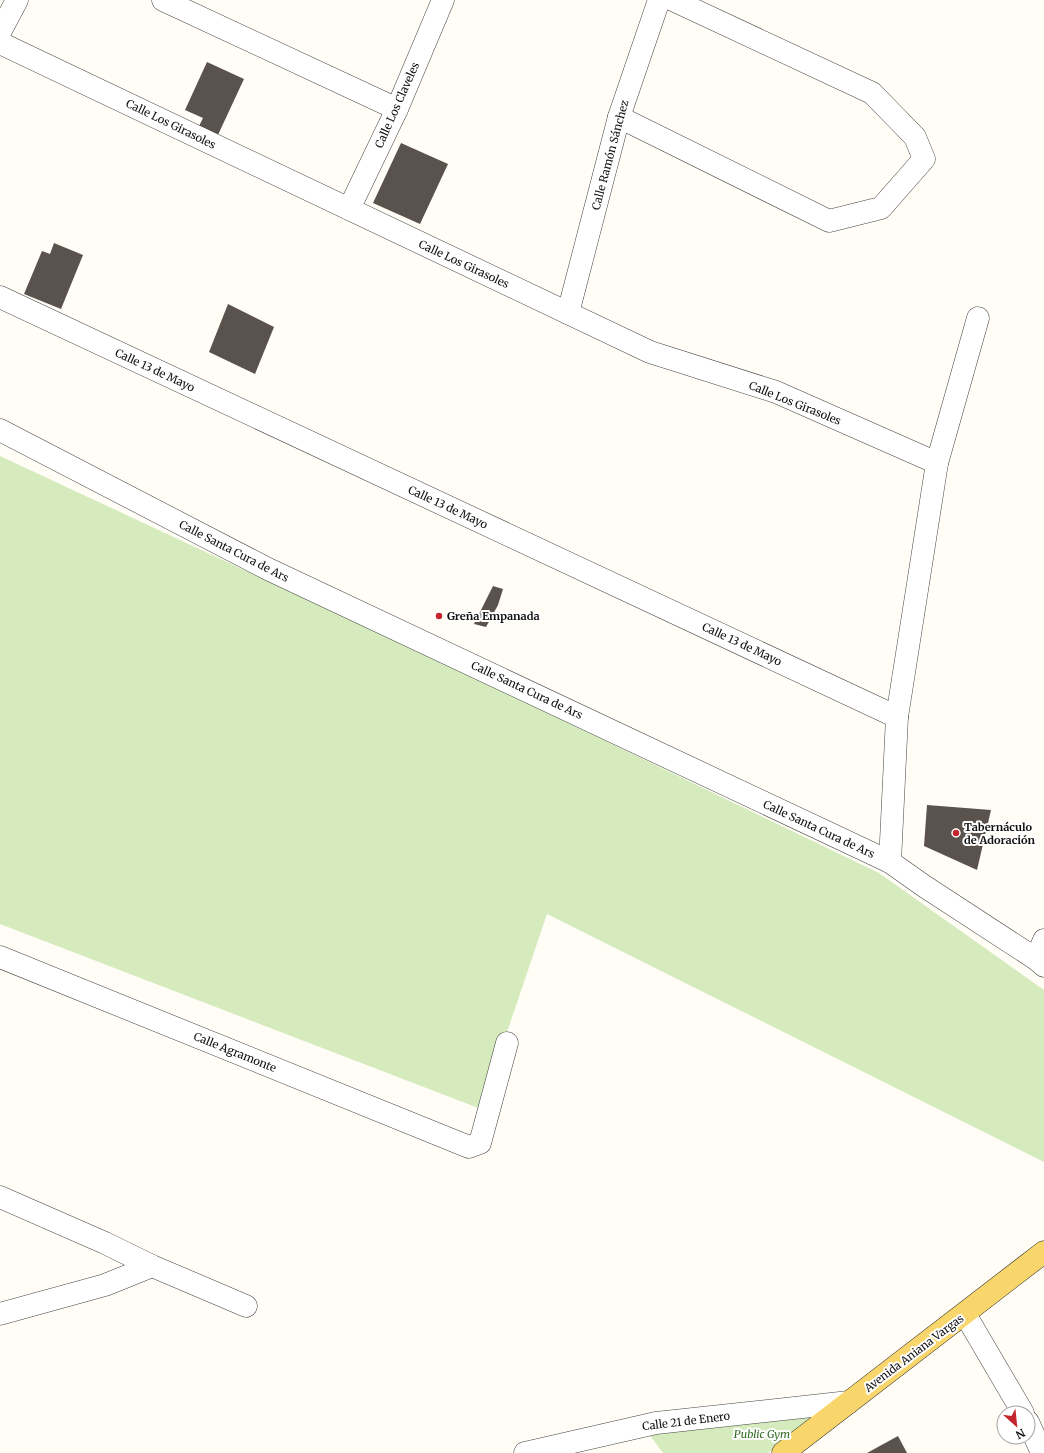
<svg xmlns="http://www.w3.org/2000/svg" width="1044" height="1453" viewBox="0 0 1044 1453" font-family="Merriweather,serif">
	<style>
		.green { fill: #d5ebbd }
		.building { fill: #5a524d }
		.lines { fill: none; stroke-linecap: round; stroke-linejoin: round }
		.minor-casing { stroke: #444; stroke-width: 23 }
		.major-casing { stroke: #222; stroke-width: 23 }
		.minor { stroke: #fff; stroke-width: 22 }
		.major { stroke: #f9d66b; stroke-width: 22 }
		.poi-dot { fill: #c4262e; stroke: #fff; stroke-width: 1.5 }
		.labels { text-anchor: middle; stroke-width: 4; stroke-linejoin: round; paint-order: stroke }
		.street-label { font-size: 11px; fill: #111; stroke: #fff }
		.poi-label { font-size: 11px; font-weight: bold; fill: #111; stroke: #fff; text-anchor: start }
		.park-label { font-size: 11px; font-style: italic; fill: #2f6b1f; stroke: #fff }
	</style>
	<rect width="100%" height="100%" fill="#fffdf5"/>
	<g class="green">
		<path d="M0 456 463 672 879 873 1044 990V1162L547 914 481 1109 0 924Z"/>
		<path d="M839 1407 768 1453H663L646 1430Z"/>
	</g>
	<g class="building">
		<path d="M207 62 244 79 217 137 198 128 203 118 185 110Z"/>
		<path d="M401 143 448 164 420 224 373 203Z"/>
		<path d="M54 243 83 255 61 309 24 294 42 251 50 254Z"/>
		<path d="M228 304 274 327 255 374 209 352Z"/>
		<path d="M493 586 503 589 498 605 486 627 474 624Z"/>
		<path d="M927 805 991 810 977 870 924 846Z"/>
		<path d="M898 1436 907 1453H867Z"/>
	</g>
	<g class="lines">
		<g class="minor-casing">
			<g id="minor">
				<path d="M163 0 397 109"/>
				<path d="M0 32 17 0"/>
				<path d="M0 43 650 352 776 392 937 463"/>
				<path d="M619 117 829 221 881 208 924 159 915 137 872 93 673 0"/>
				<path d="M349 209 397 109 443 0"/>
				<path d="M0 297 897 717"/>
				<path d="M568 313 619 117 659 0"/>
				<path d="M0 430 268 569 890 862 924 886 1036 959 1044 966"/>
				<path d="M890 862 897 717 937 463 978 318"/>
				<path d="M0 957 469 1147 480 1143 507 1043"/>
				<path d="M1036 959 1044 940"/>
				<path d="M0 1197 105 1243 152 1266 246 1306"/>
				<path d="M0 1314 105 1285 152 1266"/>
				<path d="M965 1314 1023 1413"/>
				<path d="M1028 1422 1042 1453"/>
				<path d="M525 1453 656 1423 849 1402"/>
			</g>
		</g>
		<g class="major-casing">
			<path id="major" d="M783 1453 1044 1252"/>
		</g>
		<use href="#minor" class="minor"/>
		<use href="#major" class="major"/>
	</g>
	<g class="poi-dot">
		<circle cx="439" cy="616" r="4"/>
		<circle cx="956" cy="833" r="4"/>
	</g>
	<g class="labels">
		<g class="street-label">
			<text transform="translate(397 105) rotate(-66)" y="4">Calle Los Claveles</text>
			<text transform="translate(171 124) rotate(26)" y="4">Calle Los Girasoles</text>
			<text transform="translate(610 155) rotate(-75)" y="4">Calle Ramón Sánchez</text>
			<text transform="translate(464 264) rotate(25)" y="4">Calle Los Girasoles</text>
			<text transform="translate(155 370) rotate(25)" y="4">Calle 13 de Mayo</text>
			<text transform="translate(795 403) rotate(22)" y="4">Calle Los Girasoles</text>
			<text transform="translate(448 507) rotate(25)" y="4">Calle 13 de Mayo</text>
			<text transform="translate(234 551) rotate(27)" y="4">Calle Santa Cura de Ars</text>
			<text transform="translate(742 644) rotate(25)" y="4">Calle 13 de Mayo</text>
			<text transform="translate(527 690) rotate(25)" y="4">Calle Santa Cura de Ars</text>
			<text transform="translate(819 829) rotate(25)" y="4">Calle Santa Cura de Ars</text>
			<text transform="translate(235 1052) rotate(22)" y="4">Calle Agramonte</text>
			<text transform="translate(914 1353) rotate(-37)" y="4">Avenida Aniana Vargas</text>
			<text transform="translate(686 1421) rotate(-7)" y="4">Calle 21 de Enero</text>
		</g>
		<g class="poi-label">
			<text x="447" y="620">Greña Empanada</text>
			<text x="964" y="831">Tabernáculo<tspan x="964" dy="13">de Adoración</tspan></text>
		</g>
		<g class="park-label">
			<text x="762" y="1438">Public Gym</text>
		</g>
	</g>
	<g transform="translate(1016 1425) rotate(153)"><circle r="19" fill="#ffffff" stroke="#a0a0a0"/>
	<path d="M0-3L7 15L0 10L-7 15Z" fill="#c4262e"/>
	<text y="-6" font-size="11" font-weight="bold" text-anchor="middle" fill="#111111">N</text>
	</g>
</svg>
